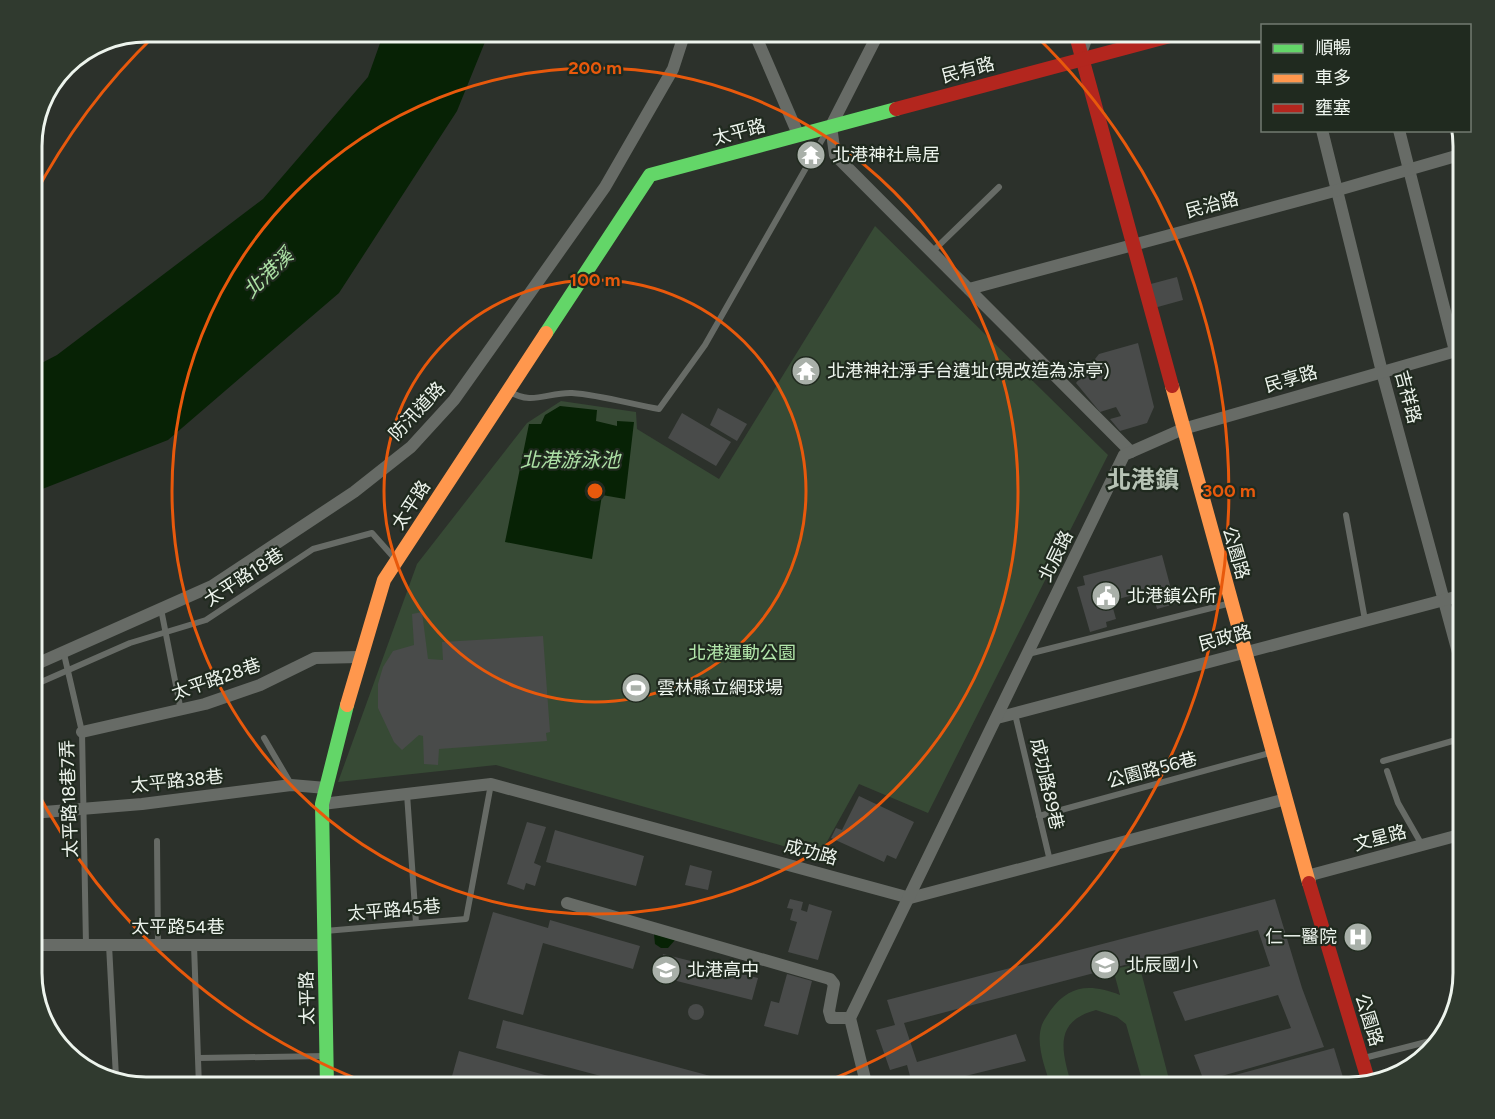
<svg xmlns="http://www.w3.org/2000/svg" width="1495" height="1119" viewBox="0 0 1495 1119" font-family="Figtree,'Noto Sans TC',sans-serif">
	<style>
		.green { fill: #374a35 }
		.water { fill: #072205 }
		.building { fill: #494b4a }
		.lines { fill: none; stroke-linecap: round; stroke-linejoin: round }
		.lane { stroke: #676b66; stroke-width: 6 }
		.street { stroke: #676b66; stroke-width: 12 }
		.fast { stroke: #63d668; stroke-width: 14 }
		.slow { stroke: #ff974d; stroke-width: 14 }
		.jam { stroke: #b3261e; stroke-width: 14 }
		.ring { fill: none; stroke: #e8590c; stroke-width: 3 }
		.labels { text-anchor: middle; stroke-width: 4.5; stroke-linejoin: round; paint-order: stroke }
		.street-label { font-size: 18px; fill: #edf4ed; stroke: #202a1f }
		.poi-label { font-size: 18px; fill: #edf4ed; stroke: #202a1f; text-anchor: start }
		.park-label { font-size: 18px; fill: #b2e7ab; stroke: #202a1f }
		.water-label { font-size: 20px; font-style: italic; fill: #ade2a6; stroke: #202a1f }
		.district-label { font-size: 24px; font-weight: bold; fill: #b7c3b5; stroke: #202a1f }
		.rim { fill: none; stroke: #edf4ed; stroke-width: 3 }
		.centre { fill: #e8590c; stroke: #202a1f; stroke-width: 3 }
		.ring-label { font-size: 18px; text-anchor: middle; font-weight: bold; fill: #e8590c; stroke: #202a1f; stroke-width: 4.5; stroke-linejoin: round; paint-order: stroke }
	</style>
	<rect width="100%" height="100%" fill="#2c312b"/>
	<g class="green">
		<path d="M875 226 1108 455 928 813 859 784 819 856 496 765 338 782 417 564 527 423 561 401 636 412 637 429 719 479Z"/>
		<path d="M1139 964 1171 1087H1144L1126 1024 1117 1017 1096 1010C1051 1022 1063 1054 1072 1087H1051C1046 1070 1036 1046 1041 1028 1042 1022 1047 1016 1050 1011 1070 984 1090 984 1120 995L1113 969Z"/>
	</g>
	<g class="water">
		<path d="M384 32H489L457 111 339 293 168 440 32 493V368L57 355 263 199 368 77Z"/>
		<path d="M560 406 597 410 596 421 617 426V421L634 422 625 499 602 495 592 559 505 542 529 424H541L545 415Z"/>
		<path d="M654 934 675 940 668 948H661L655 944Z"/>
	</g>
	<g class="building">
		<path d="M1177 277 1183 300 1154 308 1147 285Z"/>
		<path d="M1138 343 1154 407 1147 423 1120 431 1110 419 1121 416 1116 407 1100 412 1076 383 1099 354Z"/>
		<path d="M805 358 819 365 806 385 793 377Z"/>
		<path d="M718 408 747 424 737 441 710 425Z"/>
		<path d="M682 413 731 442 716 466 668 438Z"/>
		<path d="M1162 555 1175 604 1157 609 1152 590 1111 601 1116 619 1106 622 1107 627 1090 632 1077 587 1085 585 1083 576Z"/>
		<path d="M422 612 428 659 443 660 442 642 543 636 550 732 546 733 547 741 439 749 438 765 424 764 423 736 419 735 402 750 394 742 378 708V684L383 667 393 651 414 645 412 614Z"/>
		<path d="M859 796 914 822 896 859 887 855 884 862 831 838 836 828 842 830Z"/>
		<path d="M527 822 546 827 534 863 541 866 535 886 526 883 524 890 507 884Z"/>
		<path d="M555 830 644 856 636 886 546 862Z"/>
		<path d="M690 865 712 871 708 890 685 885Z"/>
		<path d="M790 899 803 902 801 910 807 912 809 904 832 911 818 960 788 952 797 922 790 920 793 909 787 908Z"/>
		<path d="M1275 899 1302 988 1324 1047 1204 1081 1194 1055 1291 1028 1278 995 1185 1021 1173 992 1270 966 1258 930 904 1023 917 1062 1016 1034 1026 1061 921 1087H913L907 1065 890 1070 876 1030 895 1025 887 1000Z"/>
		<path d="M493 912 548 928 550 920 640 946 633 969 543 943 523 1015 468 999Z"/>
		<path d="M663 954 758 978 752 1000 657 976Z"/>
		<path d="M787 974 812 981 798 1035 764 1026 771 1001 779 1003Z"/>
		<circle cx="696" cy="1012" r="8"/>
		<path d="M503 1020 751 1087H642L496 1048Z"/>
		<path d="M1334 1048 1346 1087H1195L1202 1084Z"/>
		<path d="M459 1051 577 1084 576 1087H449Z"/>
	</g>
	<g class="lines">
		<g class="lane">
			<path d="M1085 51 1092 32"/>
			<path d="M1456 156 1463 183"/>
			<path d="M932 252 999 187"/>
			<path d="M509 391C531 406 548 392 572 393 600 395 631 404 659 409L705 345 827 131"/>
			<path d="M1346 515 1365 620"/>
			<path d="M161 609 181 711"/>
			<path d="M64 654 82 732 86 945"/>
			<path d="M1028 654 1231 603"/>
			<path d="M32 686 130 643 206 620 313 549 372 533 396 560"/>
			<path d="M32 707 38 812"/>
			<path d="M1015 714 1050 861"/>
			<path d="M264 738 291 784"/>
			<path d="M1383 761 1463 738"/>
			<path d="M1387 771 1398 803 1422 845"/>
			<path d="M407 794 416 923"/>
			<path d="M1039 816 1273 752"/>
			<path d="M157 841 158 945"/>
			<path d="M32 856 36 945"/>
			<path d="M325 931 466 919 491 784"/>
			<path d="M109 945 116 1077"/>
			<path d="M194 945 199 1087"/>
			<path d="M199 1058 326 1056"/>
			<path d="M1364 1058 1442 1038"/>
		</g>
		<g class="street">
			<path d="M754 32 798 134"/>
			<path d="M879 32 831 126 835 155 1131 452"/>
			<path d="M1322 130 1382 372 1463 671"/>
			<path d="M1399 130 1455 351"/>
			<path d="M969 289 1338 190 1463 154"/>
			<path d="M32 666 212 586 354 492 411 447 454 400 605 187 673 69 685 32"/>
			<path d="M997 718 1463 595"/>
			<path d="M82 732 205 704 260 685 315 658 359 657"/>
			<path d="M322 804 491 784 910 898 1286 799"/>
			<path d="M32 813 142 804 291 785 326 788"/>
			<path d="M1307 876 1463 834"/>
			<path d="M567 903 830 979 834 984 829 1011 831 1018H850"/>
			<path d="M32 945H324"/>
			<path d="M867 1087 850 1018 1124 455 1183 429 1463 349"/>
		</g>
		<g class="fast">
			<path d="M546 333 650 175 896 109"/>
			<path d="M327 1087 322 804 347 705"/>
		</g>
		<g class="slow">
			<path d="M1172 386 1309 883"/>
			<path d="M347 705 384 580 546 333"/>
		</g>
		<g class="jam">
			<path d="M1075 32 1172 386"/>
			<path d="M896 109 1185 32"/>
			<path d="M1309 883 1369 1083"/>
		</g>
	</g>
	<g class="ring">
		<circle cx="595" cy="491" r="211"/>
		<circle cx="595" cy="491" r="423"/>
		<path d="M378 1087A634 634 0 0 1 33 784M33 198A634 634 0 0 1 155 35M1035 35A634 634 0 0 1 812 1087"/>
	</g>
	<defs>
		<g id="temple-disc" transform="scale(1.5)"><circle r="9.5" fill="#a9b0a9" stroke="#202a1f"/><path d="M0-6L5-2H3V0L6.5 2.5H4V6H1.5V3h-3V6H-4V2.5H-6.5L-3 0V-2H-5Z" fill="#fff"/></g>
		<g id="civic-disc" transform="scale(1.5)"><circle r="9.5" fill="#a9b0a9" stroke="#202a1f"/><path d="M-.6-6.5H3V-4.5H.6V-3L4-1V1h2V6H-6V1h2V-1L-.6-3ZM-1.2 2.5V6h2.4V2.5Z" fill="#fff"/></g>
		<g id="stadium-disc" transform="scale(1.5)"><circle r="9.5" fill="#a9b0a9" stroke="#202a1f"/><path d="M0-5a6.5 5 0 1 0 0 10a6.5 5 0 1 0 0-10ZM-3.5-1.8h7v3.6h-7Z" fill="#fff"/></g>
		<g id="hospital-disc" transform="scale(1.5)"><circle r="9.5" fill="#a9b0a9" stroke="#202a1f"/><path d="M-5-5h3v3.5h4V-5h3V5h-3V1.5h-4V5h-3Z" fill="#fff"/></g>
		<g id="school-disc" transform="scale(1.5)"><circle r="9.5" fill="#a9b0a9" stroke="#202a1f"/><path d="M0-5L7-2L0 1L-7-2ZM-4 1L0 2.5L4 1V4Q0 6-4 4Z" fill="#fff"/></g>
	</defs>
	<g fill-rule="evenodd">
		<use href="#temple-disc" x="811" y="155"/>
		<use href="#temple-disc" x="806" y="371"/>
		<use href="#civic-disc" x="1106" y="596"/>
		<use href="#stadium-disc" x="636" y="688"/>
		<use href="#hospital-disc" x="1358" y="937"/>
		<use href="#school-disc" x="1105" y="965"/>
		<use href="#school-disc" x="666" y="970"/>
	</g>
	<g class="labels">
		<g class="street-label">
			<text transform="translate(968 70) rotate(-15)" y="6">民有路</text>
			<text transform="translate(739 132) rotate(-15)" y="6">太平路</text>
			<text transform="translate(1212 205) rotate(-15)" y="6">民治路</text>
			<text transform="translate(1291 379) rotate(-16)" y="6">民享路</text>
			<text transform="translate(1408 397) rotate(75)" y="6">吉祥路</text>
			<text transform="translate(417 411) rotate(-47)" y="6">防汛道路</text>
			<text transform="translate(411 505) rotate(-57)" y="6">太平路</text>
			<text transform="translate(1236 553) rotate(74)" y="6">公園路</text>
			<text transform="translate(1056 556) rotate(-64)" y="6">北辰路</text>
			<text transform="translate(244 577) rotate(-33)" y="6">太平路18巷</text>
			<text transform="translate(1225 638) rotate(-15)" y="6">民政路</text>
			<text transform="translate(216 679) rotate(-19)" y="6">太平路28巷</text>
			<text transform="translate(1152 770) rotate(-15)" y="6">公園路56巷</text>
			<text transform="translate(177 781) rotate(-6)" y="6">太平路38巷</text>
			<text transform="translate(1047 784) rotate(77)" y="6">成功路89巷</text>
			<text transform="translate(69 799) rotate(-92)" y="6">太平路18巷7弄</text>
			<text transform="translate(1380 838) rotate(-15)" y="6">文星路</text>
			<text transform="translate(811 852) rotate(15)" y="6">成功路</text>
			<text transform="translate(394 910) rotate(-5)" y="6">太平路45巷</text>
			<text x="178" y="933">太平路54巷</text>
			<text transform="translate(307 998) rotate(-91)" y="6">太平路</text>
			<text transform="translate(1369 1020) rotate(73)" y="6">公園路</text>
		</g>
		<g class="poi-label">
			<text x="832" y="161">北港神社鳥居</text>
			<text x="827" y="377">北港神社淨手台遺址(現改造為涼亭)</text>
			<text x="1127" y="602">北港鎮公所</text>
			<text x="657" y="694">雲林縣立網球場</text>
			<text x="1337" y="943" text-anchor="end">仁一醫院</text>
			<text x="1126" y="971">北辰國小</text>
			<text x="687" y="976">北港高中</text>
		</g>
		<g class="park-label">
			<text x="742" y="659">北港運動公園</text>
		</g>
		<g class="water-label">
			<text transform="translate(268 273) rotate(-44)" y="7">北港溪</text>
			<text x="570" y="467">北港游泳池</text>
		</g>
		<g class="district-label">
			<text x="1143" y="488">北港鎮</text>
		</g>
	</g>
	<path d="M0 0H1495V1119H0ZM146 42H1349A104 104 0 0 1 1453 146V973A104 104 0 0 1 1349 1077H146A104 104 0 0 1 42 973V146A104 104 0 0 1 146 42Z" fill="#303a2f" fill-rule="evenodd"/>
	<path class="rim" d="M146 42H1349A104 104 0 0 1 1453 146V973A104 104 0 0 1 1349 1077H146A104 104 0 0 1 42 973V146A104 104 0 0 1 146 42Z"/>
	<circle cx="595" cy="491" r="9" class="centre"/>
	<g class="ring-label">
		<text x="595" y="74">200 m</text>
		<text x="595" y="286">100 m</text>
		<text x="1229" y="497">300 m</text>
	</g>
	<rect x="1261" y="24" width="210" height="108" fill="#202a1f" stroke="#727b71" stroke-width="1.5"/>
	<rect x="1273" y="44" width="30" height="9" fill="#63d668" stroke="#727b71" stroke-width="1.5"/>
	<text x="1315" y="54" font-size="18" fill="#edf4ed">順暢</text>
	<rect x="1273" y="74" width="30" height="9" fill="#ff974d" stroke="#727b71" stroke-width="1.5"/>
	<text x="1315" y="84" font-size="18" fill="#edf4ed">車多</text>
	<rect x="1273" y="104" width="30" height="9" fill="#b3261e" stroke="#727b71" stroke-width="1.5"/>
	<text x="1315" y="114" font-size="18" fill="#edf4ed">壅塞</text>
</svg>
